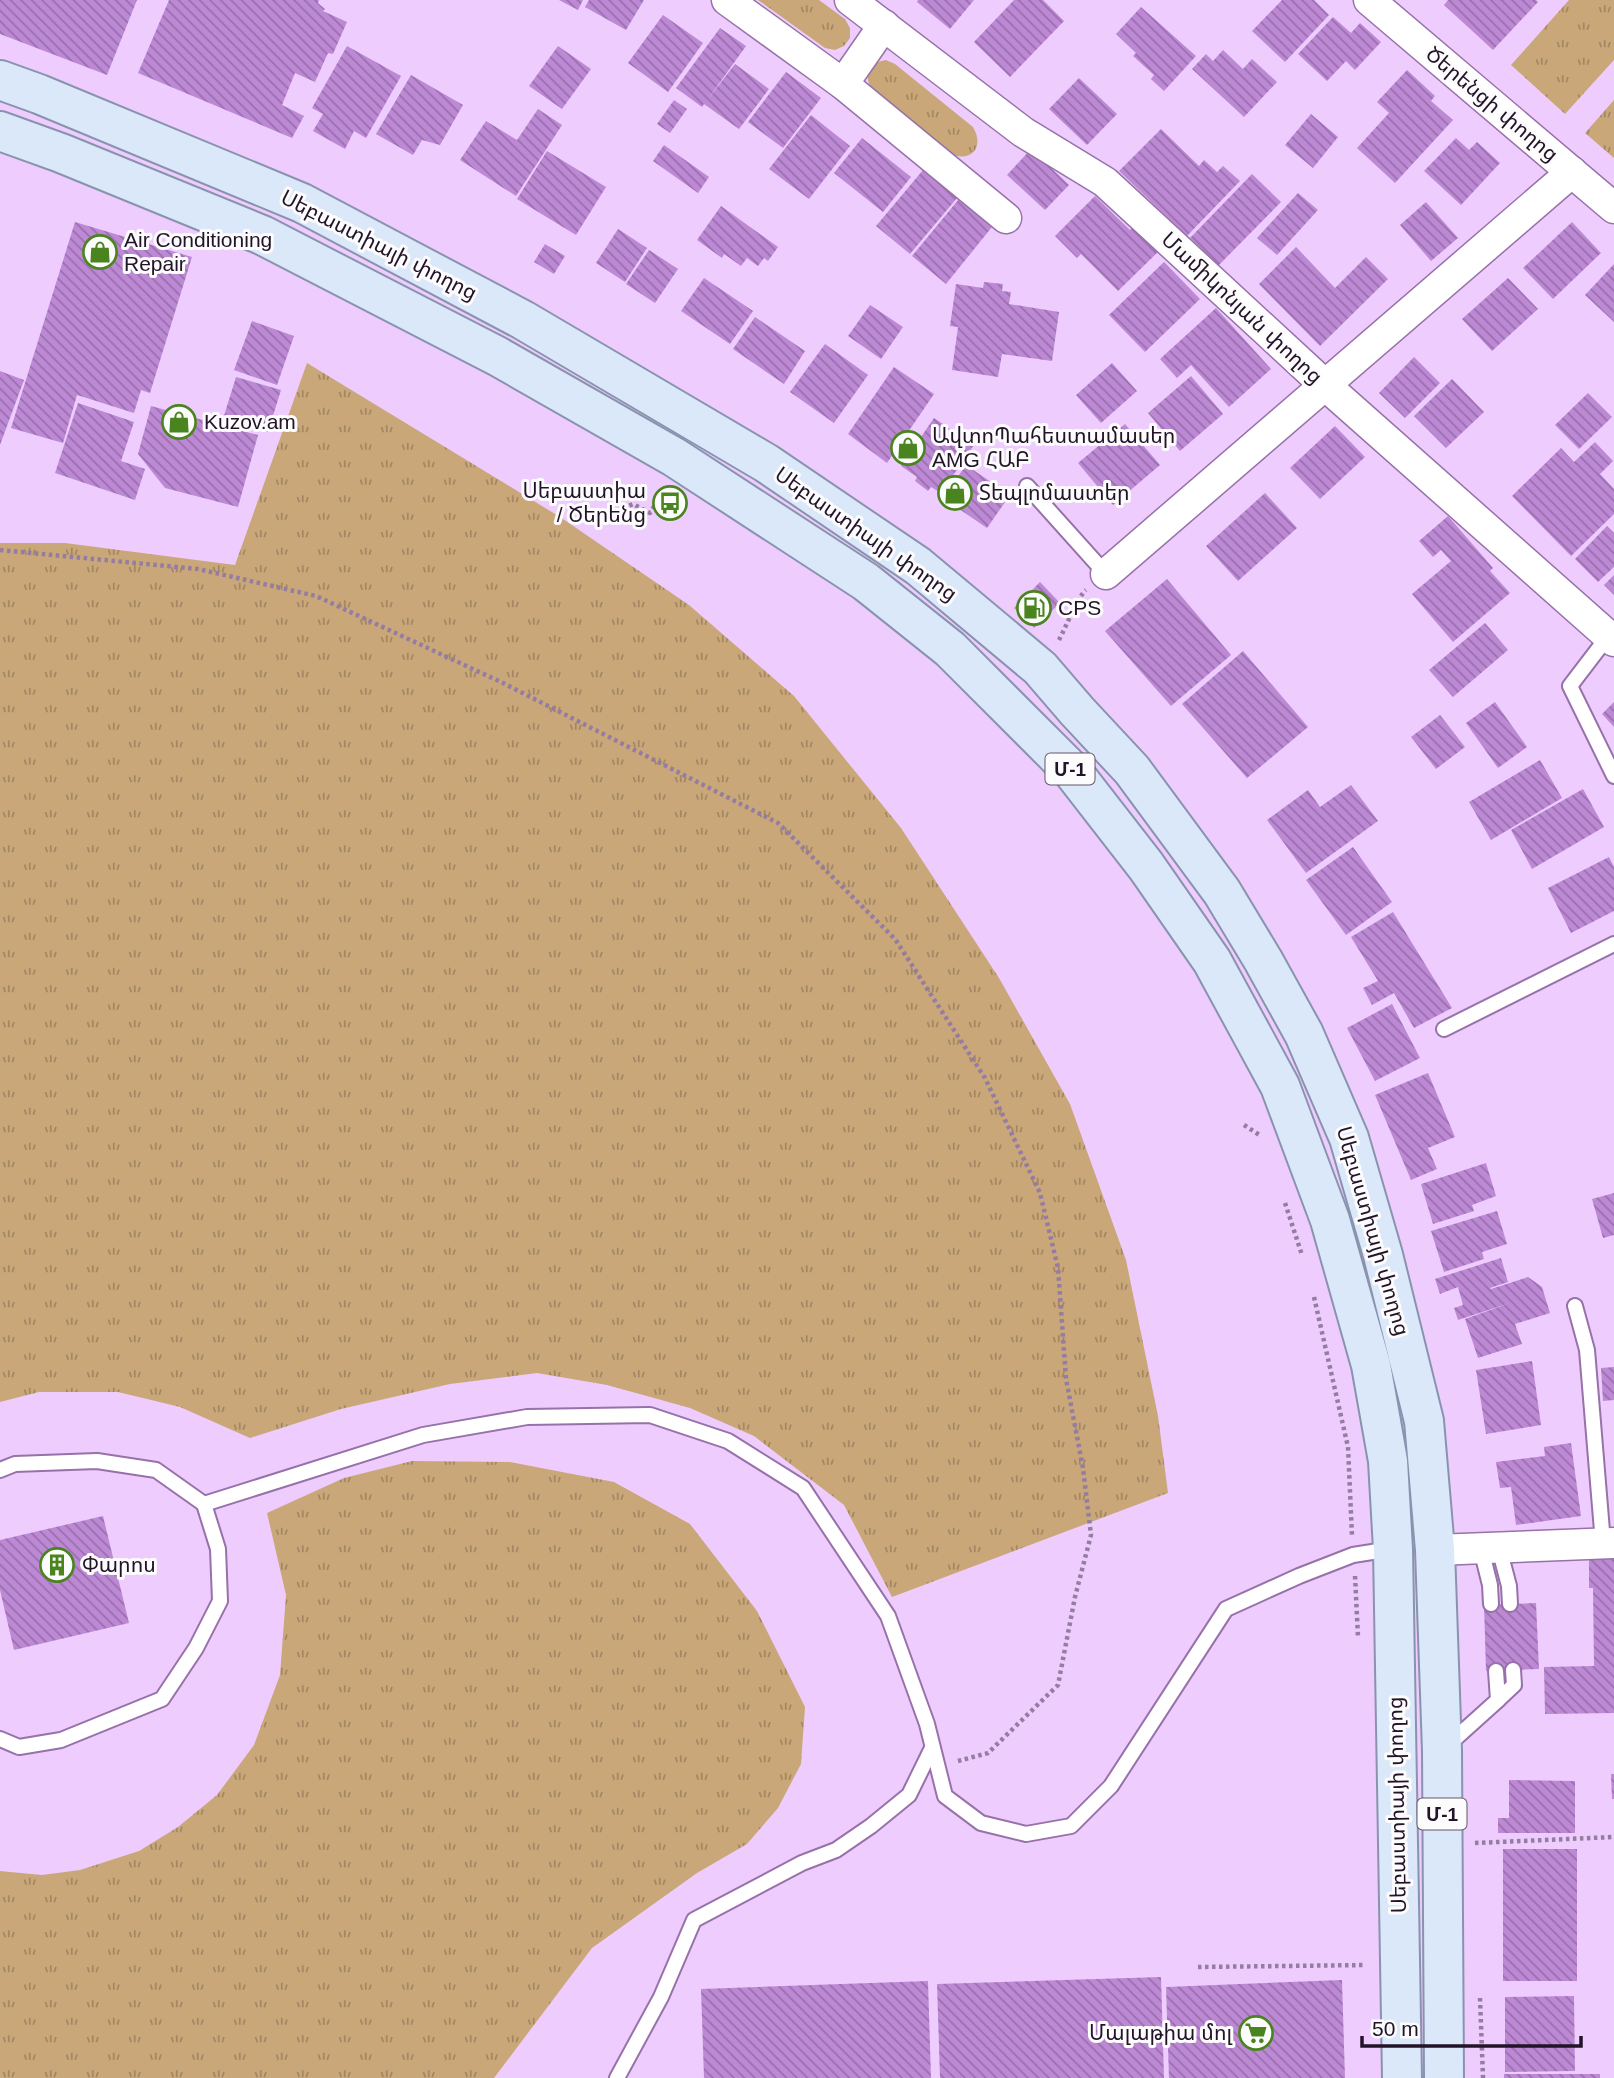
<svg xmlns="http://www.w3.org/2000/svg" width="1614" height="2078" viewBox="0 0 1614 2078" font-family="Arial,'Noto Sans Armenian',sans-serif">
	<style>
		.grass { fill: url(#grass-tufts) }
		.building { fill: url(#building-back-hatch) }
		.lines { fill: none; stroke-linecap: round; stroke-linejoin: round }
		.lane-casing { stroke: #9771a9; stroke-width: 18 }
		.street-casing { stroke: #9771a9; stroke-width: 33 }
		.primary-casing { stroke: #8993ae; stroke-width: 42 }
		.path { stroke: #957ca1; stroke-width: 4.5; stroke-dasharray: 3.5 3.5; stroke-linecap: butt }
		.lane { stroke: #fff; stroke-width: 14 }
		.street { stroke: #fff; stroke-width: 30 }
		.primary { stroke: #dae8fa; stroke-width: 38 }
		.labels { text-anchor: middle; stroke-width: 6; stroke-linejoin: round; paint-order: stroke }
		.shield { fill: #fcfcfc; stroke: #635968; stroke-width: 2 }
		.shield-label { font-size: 19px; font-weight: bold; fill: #221329 }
		.street-label { font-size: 21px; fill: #221329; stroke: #fcfcfc }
		.poi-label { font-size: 21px; fill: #221329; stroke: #fcfcfc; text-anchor: start }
	</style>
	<defs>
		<pattern id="grass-tufts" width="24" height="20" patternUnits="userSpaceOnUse" patternTransform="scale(1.75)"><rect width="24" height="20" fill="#c9a779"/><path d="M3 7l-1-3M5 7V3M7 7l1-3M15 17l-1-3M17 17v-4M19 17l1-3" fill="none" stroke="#a38763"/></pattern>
		<pattern id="building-back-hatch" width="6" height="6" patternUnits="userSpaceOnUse" patternTransform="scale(1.75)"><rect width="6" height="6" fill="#bd89d5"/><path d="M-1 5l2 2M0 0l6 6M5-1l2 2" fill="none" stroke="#996fad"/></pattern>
	</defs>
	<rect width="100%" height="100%" fill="#eecdfe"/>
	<g class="grass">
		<path d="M758 0H819L845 19 850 28V38L844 46 835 50 825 48Z"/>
		<path d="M1569 0H1614V60L1565 114 1511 65Z"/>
		<path d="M886 60 895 64 973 127C985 147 971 164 949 153L874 92C862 77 868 63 886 60Z"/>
		<path d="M1614 100V158L1585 133Z"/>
		<path d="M307 363 560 517 689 605 794 696 901 828 999 978 1070 1104 1126 1260 1158 1416 1168 1493 892 1597 844 1505 754 1436 690 1408 607 1385 537 1373 450 1384 341 1409 250 1438 180 1407 118 1392H39L0 1402V543H65L235 565Z"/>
		<path d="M412 1461 510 1462 614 1482 690 1524 757 1611 805 1707 801 1764 778 1808 747 1844 697 1873 592 1948 494 2078H0V1871L42 1875 80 1870 139 1851 178 1827 217 1795 254 1745 280 1675 286 1595 267 1513 344 1478Z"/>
	</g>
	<g class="building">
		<path d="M0 0H137L107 75 0 34Z"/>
		<path d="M169 0H319L318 3 325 9 323 11 347 22 333 54 328 53 315 82 295 73 282 105 304 116 292 138 138 73Z"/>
		<path d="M559 0H583L578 10Z"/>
		<path d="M589 0H644L626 30 585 7Z"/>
		<path d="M918 0H974L950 29 917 2Z"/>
		<path d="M1014 0H1043L1064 21 1010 77 974 42Z"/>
		<path d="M1282 0H1314L1329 15 1285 62 1252 31Z"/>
		<path d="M1448 0H1536L1538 2 1493 50 1444 5Z"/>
		<path d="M1141 7 1196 56 1164 91 1151 79 1154 75 1133 56 1136 53 1116 34Z"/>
		<path d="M663 15 703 43 668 92 628 63Z"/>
		<path d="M1333 17 1351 33 1360 23 1381 42 1355 70 1346 61 1327 81 1298 54Z"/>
		<path d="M720 28 746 46 708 99 735 64 769 89 739 129 704 104 702 107 676 88Z"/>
		<path d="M347 46 401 76 366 138 354 131 345 149 313 131 323 114 312 108Z"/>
		<path d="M558 46 591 69 562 109 529 86Z"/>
		<path d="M1223 50 1243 69 1252 59 1277 82 1244 117 1192 69 1206 54 1213 61Z"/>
		<path d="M1407 70 1435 96 1431 101 1453 120 1395 183 1357 148 1389 113 1377 102Z"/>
		<path d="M786 72 821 98 783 148 748 122Z"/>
		<path d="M411 75 463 105 440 145 422 140 413 155 376 134Z"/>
		<path d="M1079 78 1117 114 1087 145 1049 109Z"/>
		<path d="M674 100 687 109 670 133 657 124Z"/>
		<path d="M538 109 562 125 516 196 460 160 486 121 517 140Z"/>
		<path d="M1311 114 1338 137 1313 168 1285 145Z"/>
		<path d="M811 115 850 146 809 199 769 169Z"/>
		<path d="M1161 129 1199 166 1204 160 1217 172 1223 166 1240 181 1187 236 1119 171Z"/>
		<path d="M862 138 911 177 883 212 834 173Z"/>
		<path d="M1456 138 1469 150 1477 142 1500 163 1461 205 1424 171Z"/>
		<path d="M664 145 709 177 698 193 653 161Z"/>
		<path d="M1031 149 1069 185 1045 210 1007 175Z"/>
		<path d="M547 151 606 187 576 235 517 199Z"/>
		<path d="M923 170 957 198 910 254 876 226Z"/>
		<path d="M1252 174 1281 202 1218 266 1190 238Z"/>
		<path d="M1298 193 1318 210 1277 255 1257 238Z"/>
		<path d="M1095 196 1130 230 1134 226 1159 251 1118 291 1081 254 1077 258 1055 236Z"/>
		<path d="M959 199 992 227 946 284 912 256Z"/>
		<path d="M1426 202 1458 238 1431 261 1400 225Z"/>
		<path d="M721 206 778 247 768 261 764 258 758 266 747 258 741 266 724 254 722 258 697 240Z"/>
		<path d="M75 222 192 257 150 393 141 390 134 413 77 395 63 443 11 428Z"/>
		<path d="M1572 222 1601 253 1553 299 1523 268Z"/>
		<path d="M618 229 647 248 625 282 596 263Z"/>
		<path d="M545 244 565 256 554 274 534 262Z"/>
		<path d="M1296 247 1335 288 1366 257 1388 279 1320 346 1259 284Z"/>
		<path d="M649 250 678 269 655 303 626 284Z"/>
		<path d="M1164 262 1200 299 1145 352 1109 315Z"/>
		<path d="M1614 264V322L1585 295Z"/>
		<path d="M704 278 753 311 730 344 681 311Z"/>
		<path d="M1508 278 1538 309 1492 351 1462 319Z"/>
		<path d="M984 282 1003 284 1002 291 1011 292 1009 304 1059 312 1052 361 1002 354 998 377 952 370 958 327 950 326 956 284 983 288Z"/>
		<path d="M870 305 903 327 881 359 848 336Z"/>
		<path d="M1216 308 1271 369 1229 407 1191 365 1177 378 1160 359Z"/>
		<path d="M755 317 805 351 784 384 733 349Z"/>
		<path d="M252 321 294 336 277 385 234 370Z"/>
		<path d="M825 344 868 375 834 423 790 392Z"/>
		<path d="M1414 357 1440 383 1405 418 1379 393Z"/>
		<path d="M1112 363 1137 391 1101 423 1076 395Z"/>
		<path d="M894 367 934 394 887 463 848 434Z"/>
		<path d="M0 371 24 380 0 445Z"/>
		<path d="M1191 376 1223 414 1180 451 1148 413Z"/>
		<path d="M236 377 281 390 268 432 223 419Z"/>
		<path d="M1452 379 1484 412 1446 448 1414 416Z"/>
		<path d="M1588 393 1612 417 1579 449 1555 425Z"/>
		<path d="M78 403 134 422 121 461 145 469 135 500 55 473Z"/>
		<path d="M151 406 258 435 238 507 165 488 138 454Z"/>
		<path d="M934 418 974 445 941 493 931 487 928 491 915 481 917 477 901 466Z"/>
		<path d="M1125 424 1160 465 1113 505 1078 463Z"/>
		<path d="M1335 426 1365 457 1320 499 1290 468Z"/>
		<path d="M1595 442 1613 461 1600 474 1614 489V514L1571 556 1512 496 1561 448 1574 462Z"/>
		<path d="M966 465 1010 495 987 528 943 498Z"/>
		<path d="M1265 493 1297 528 1238 581 1206 546Z"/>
		<path d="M1448 516 1493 568 1490 571 1510 593 1453 642 1412 594 1451 561 1441 550 1433 557 1419 541Z"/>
		<path d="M1607 526 1614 533V567L1598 582 1575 559Z"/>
		<path d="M1614 575V595L1604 585Z"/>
		<path d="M1167 579 1231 655 1171 706 1105 631Z"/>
		<path d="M1040 582 1060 603 1034 628 1014 608Z"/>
		<path d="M1485 623 1508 650 1453 697 1429 670Z"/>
		<path d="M1243 651 1308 727 1247 778 1182 704Z"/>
		<path d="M1495 702 1527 747 1498 768 1466 723Z"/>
		<path d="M1614 702V727L1602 714Z"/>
		<path d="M1440 715 1465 747 1436 769 1411 737Z"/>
		<path d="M1540 760 1562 798 1491 840 1469 802Z"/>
		<path d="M1351 785 1378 821 1306 873 1267 820 1308 790 1320 807Z"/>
		<path d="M1583 789 1604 827 1532 869 1511 830Z"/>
		<path d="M1353 847 1392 902 1346 935 1306 880Z"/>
		<path d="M1609 857 1614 867V911L1571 933 1548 888Z"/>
		<path d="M1393 912 1452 1008 1414 1028 1394 993 1372 1005 1363 988 1378 981 1351 937Z"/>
		<path d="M1392 1004 1420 1058 1375 1081 1347 1028Z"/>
		<path d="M1428 1073 1455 1137 1428 1148 1437 1169 1411 1180 1375 1095Z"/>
		<path d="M1486 1163 1496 1196 1472 1205 1474 1211 1433 1224 1421 1184Z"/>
		<path d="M1614 1193V1235L1603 1238 1592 1199Z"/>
		<path d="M1497 1211 1507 1244 1482 1252 1484 1259 1444 1272 1431 1231Z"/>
		<path d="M1501 1258 1508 1282 1490 1288 1491 1289 1528 1277 1542 1287 1550 1313 1515 1324 1522 1344 1478 1358 1465 1319 1510 1303 1458 1320 1454 1308 1463 1305 1458 1287 1440 1294 1435 1279Z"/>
		<path d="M1532 1361 1541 1425 1486 1434 1476 1370Z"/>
		<path d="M1614 1367V1400L1603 1401 1601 1368Z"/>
		<path d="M1571 1443 1581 1516 1516 1525 1511 1487 1500 1488 1496 1462 1545 1456 1544 1447Z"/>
		<path d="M103 1516 129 1623 14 1650 0 1590V1540Z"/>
		<path d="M1589 1558H1614V1713L1545 1714 1544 1667 1594 1666 1593 1588H1589Z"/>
		<path d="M1536 1603 1539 1669 1486 1671 1484 1605Z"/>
		<path d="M1611 1774H1614V1799H1612Z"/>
		<path d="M1509 1780 1575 1781V1833H1498V1818H1509Z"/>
		<rect x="1503" y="1849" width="74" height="132"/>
		<path d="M1161 1977 1164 2078H940L937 1984Z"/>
		<path d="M1342 1980 1345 2078H1169L1166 1987Z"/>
		<path d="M928 1981 931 2078H704L701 1989Z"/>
		<path d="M1574 1996 1575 2071 1505 2072V1997Z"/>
		<rect x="1504" y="2074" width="96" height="4"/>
	</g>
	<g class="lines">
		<g class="lane-casing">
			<g id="lane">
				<path d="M1027 486 1106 574"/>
				<path d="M1609 635 1570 686 1614 776"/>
				<path d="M1444 1029 1614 944"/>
				<path d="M1575 1306 1587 1350 1603 1543"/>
				<path d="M0 1470 15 1464 97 1461 156 1470 204 1504 218 1549 220 1601 196 1648 162 1699 61 1740 19 1747 0 1739"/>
				<path d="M204 1504 423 1435 527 1417 650 1415 728 1441 803 1488 888 1616 927 1724 945 1796 981 1823 1026 1834 1071 1826 1111 1786 1226 1609 1299 1576 1353 1555 1391 1549"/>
				<path d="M1499 1548 1509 1586 1510 1604"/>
				<path d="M1481 1549 1490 1585 1491 1604"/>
				<path d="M1498 1700 1514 1685 1513 1670"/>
				<path d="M1448 1745 1498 1700 1496 1671"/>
				<path d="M617 2078 661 1997 694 1920 802 1863 836 1850 871 1826 909 1795 932 1748"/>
			</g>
		</g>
		<g class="street-casing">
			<g id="street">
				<path d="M727 0 843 84 1006 218"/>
				<path d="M850 0 1023 132 1105 182 1325 385 1614 641"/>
				<path d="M1369 0 1614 208"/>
				<path d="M843 84 884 25"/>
				<path d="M1106 574 1572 172"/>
				<path d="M1435 1550 1614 1543"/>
			</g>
		</g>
		<g class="primary-casing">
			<g id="primary">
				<path d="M0 80 39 94 302 203 523 320 766 463 918 566 1040 668 1077 711 1132 770 1222 892 1263 960 1304 1034 1349 1138 1383 1255 1424 1421 1435 1550 1442 1751 1444 2078"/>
				<path d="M0 131 61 153 262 235 497 356 674 457 866 582 950 649 1073 772 1146 866 1212 961 1280 1086 1330 1220 1371 1365 1388 1461 1393 1549 1402 2078"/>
			</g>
		</g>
		<g class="path">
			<path d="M610 514 633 504 650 513 660 497"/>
			<path d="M0 550 198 569 316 596 503 683 778 823 895 939 985 1078 1040 1193 1058 1268 1066 1379 1083 1468 1091 1535 1075 1597 1058 1685 988 1753 958 1761"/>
			<path d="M1059 640C1065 629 1078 596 1086 590"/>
			<path d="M1244 1125 1261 1136"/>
			<path d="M1285 1203 1302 1255"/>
			<path d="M1314 1297 1348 1447 1352 1536"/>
			<path d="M1355 1576 1358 1637"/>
			<path d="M1475 1843 1614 1837"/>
			<path d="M1198 1967 1366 1965"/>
			<path d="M1480 1998 1483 2078"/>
		</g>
		<use href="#lane" class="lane"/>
		<use href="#street" class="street"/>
		<use href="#primary" class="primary"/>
	</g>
	<defs>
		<g id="shop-ring" transform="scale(1.75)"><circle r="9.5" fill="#fcfcfc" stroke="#4a841f" stroke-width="1.5"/><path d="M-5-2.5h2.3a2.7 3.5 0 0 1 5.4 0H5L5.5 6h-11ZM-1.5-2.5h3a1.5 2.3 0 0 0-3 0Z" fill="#4a841f"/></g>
		<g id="bus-ring" transform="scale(1.75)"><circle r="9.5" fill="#fcfcfc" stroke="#4a841f" stroke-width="1.5"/><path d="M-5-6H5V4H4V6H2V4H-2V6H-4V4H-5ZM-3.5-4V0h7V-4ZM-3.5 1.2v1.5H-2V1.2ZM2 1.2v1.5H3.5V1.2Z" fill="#4a841f"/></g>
		<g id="fuel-ring" transform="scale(1.75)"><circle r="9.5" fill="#fcfcfc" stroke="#4a841f" stroke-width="1.5"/><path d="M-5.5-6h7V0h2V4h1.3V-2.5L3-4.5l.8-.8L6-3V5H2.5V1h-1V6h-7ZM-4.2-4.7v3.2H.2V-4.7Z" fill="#4a841f"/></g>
		<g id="building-ring" transform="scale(1.75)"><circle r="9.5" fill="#fcfcfc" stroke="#4a841f" stroke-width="1.5"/><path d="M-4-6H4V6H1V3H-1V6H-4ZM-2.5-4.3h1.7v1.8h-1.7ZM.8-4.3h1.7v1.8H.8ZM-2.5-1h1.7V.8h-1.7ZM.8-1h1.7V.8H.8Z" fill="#4a841f"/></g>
		<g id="supermarket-ring" transform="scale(1.75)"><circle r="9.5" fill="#fcfcfc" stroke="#4a841f" stroke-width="1.5"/><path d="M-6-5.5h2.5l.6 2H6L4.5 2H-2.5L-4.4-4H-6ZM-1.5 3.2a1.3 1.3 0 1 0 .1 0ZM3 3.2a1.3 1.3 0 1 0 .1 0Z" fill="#4a841f"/></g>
	</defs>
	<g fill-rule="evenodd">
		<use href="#shop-ring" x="100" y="252"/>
		<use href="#shop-ring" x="179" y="422"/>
		<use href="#shop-ring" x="908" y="448"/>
		<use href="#shop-ring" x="955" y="493"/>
		<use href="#bus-ring" x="670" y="503"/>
		<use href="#fuel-ring" x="1034" y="608"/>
		<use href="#building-ring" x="57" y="1565"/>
		<use href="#supermarket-ring" x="1256" y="2033"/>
	</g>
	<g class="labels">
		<g class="shield">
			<rect x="1045.5" y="753.5" width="49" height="31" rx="5"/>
			<rect x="1417.5" y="1798.5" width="49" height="31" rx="5"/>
		</g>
		<g class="shield-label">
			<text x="1070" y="776">Մ-1</text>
			<text x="1442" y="1821">Մ-1</text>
		</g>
		<g class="street-label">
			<text transform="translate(1492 104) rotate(40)" y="7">Ծերենցի փողոց</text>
			<text transform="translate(379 245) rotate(27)" y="7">Սեբաստիայի փողոց</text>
			<text transform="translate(1242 308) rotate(43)" y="7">Մամիկոնյան փողոց</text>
			<text transform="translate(866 534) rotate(35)" y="7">Սեբաստիայի փողոց</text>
			<text transform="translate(1373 1231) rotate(74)" y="7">Սեբաստիայի փողոց</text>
			<text transform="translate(1397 1805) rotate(-91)" y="7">Սեբաստիայի փողոց</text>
		</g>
		<g class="poi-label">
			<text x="124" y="247">Air Conditioning<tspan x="124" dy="24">Repair</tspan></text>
			<text x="204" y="429">Kuzov.am</text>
			<text x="932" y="443">ԱվտոՊահեստամասեր<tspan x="932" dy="24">AMG ՀԱԲ</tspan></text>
			<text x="646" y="498" text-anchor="end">Սեբաստիա<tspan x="646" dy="24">/ Ծերենց</tspan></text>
			<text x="979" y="500">Տեպլոմաստեր</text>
			<text x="1058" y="615">CPS</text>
			<text x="82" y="1572">Փարոս</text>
			<text x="1232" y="2040" text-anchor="end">Մալաթիա մոլ</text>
		</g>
	</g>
	<path d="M1362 2036v10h219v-10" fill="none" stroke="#221329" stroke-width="3.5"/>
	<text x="1372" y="2036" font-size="21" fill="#221329" stroke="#fcfcfc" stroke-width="5" paint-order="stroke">50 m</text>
</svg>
